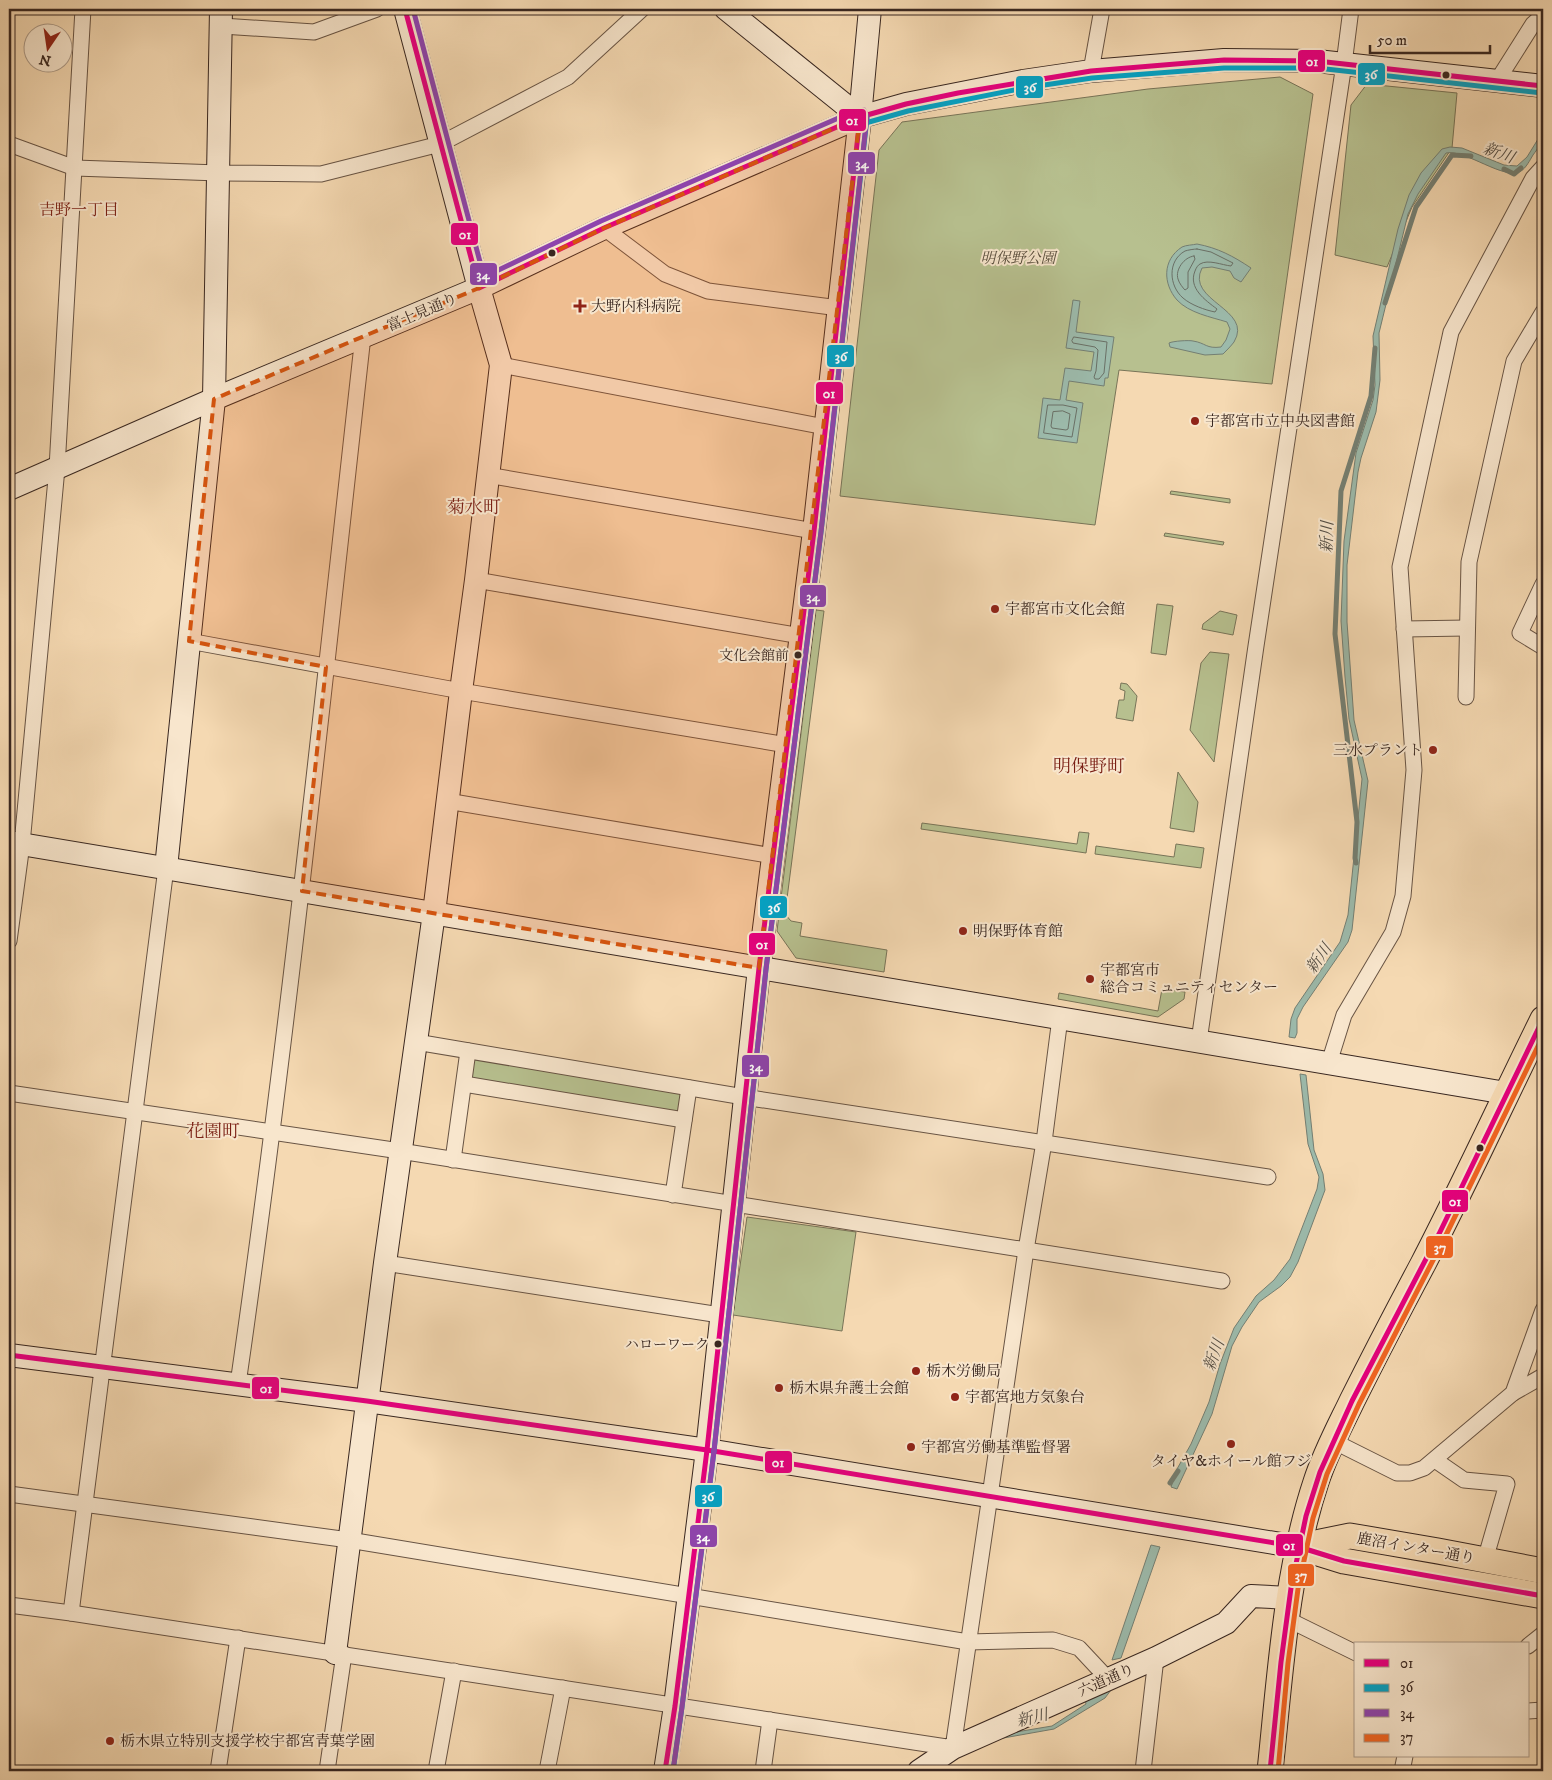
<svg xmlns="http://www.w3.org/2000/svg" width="1552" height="1780" viewBox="0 0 1552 1780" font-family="'IM FELL DW Pica','Noto Serif JP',serif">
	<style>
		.green { fill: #b7c08f; stroke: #787458 }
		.water { fill: #9cbaab; stroke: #747f73 }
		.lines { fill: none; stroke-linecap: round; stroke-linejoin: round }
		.shore { stroke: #6a7066; stroke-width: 1 }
		.stream { stroke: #747f73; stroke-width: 5 }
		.street-casing { stroke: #685444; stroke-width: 17 }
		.secondary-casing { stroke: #392720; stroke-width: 24 }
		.primary-casing { stroke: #392720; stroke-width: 27 }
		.street { stroke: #f8e6cd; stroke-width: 15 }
		.secondary { stroke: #f8e6cd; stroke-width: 22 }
		.primary { stroke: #f5d9b2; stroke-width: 25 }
		.bus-1-casing { stroke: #f8e6cd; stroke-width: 9 }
		.bus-2-casing { stroke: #f8e6cd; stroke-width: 9 }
		.bus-3-casing { stroke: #f8e6cd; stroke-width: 9 }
		.bus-4-casing { stroke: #f8e6cd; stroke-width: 9 }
		.bus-1 { stroke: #e5007d; stroke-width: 5 }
		.bus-2 { stroke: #03a2c5; stroke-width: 5 }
		.bus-3 { stroke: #8e44ad; stroke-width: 5 }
		.bus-4 { stroke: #f26522; stroke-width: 5 }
		.marked { fill: #d6540e; fill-opacity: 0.2; stroke: #d6540e; stroke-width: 4; stroke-dasharray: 10 6; stroke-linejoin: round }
		.bus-dot { fill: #392720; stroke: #f8e6cd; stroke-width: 2 }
		.poi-dot { fill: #8f2418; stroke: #f8e6cd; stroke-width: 2 }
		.labels { text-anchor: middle; stroke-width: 4; stroke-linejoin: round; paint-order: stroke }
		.bus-label { font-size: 14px; fill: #392720; stroke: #f8e6cd; text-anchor: end }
		.park-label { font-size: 15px; font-style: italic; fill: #584d3c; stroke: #f8e6cd }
		.poi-label { font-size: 15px; fill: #392720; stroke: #f8e6cd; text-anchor: start }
		.street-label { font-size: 15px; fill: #392720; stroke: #f8e6cd }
		.water-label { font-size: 16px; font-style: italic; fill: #524c43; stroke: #f8e6cd }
		.neighbourhood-label { font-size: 16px; fill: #7a1f14; stroke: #f8e6cd }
		.quarter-label { font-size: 18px; fill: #7a1f14; stroke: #f8e6cd }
		.line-badge { stroke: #f8e6cd; stroke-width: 2 }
		.badge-label { font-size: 14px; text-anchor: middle; font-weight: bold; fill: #fff }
	</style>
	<rect width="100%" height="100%" fill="#f5d9b2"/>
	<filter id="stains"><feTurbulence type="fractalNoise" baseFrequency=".004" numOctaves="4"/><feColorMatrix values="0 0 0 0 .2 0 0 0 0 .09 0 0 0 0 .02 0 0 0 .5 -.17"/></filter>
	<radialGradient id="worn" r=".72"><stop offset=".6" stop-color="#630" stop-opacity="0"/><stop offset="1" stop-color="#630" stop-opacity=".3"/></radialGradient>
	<g class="green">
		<path d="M1280 77 1313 94 1272 384 1119 370 1095 525 840 496 879 150 902 122 1148 89Z"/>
		<path d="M1367 84 1457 93 1452 148 1412 207 1387 267 1335 255 1351 105Z"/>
		<path d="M1171 491 1230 499V503L1170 494Z"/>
		<path d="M1165 533 1224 542 1223 545 1164 536Z"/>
		<path d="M1157 604 1173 606 1166 655 1151 653Z"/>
		<path d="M816 610 824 611 785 914 791 921 802 923 800 936 887 950 884 972 796 958 777 931Z"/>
		<path d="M1220 611 1237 615 1233 635 1202 629 1203 624Z"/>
		<path d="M1210 652 1229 654 1214 762 1190 730 1201 663Z"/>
		<path d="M1121 683 1127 684 1137 696 1133 721 1116 718 1119 700H1124L1125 691 1120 689Z"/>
		<path d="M1178 772 1198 802 1194 832 1170 828Z"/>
		<path d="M922 823 1077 844 1079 832 1089 833 1086 853 921 829Z"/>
		<path d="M1176 844 1204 848 1201 868 1095 854 1096 846 1174 857Z"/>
		<path d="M1162 989 1185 992 1184 999 1158 1017 1058 999 1059 993 1158 1011Z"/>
		<path d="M472 1058 683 1093 680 1114 470 1080Z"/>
		<path d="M747 1217 856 1232 842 1331 733 1315Z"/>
	</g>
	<g class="water">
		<path d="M1543 131C1543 141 1539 147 1533 155 1530 160 1526 168 1521 171 1504 181 1466 149 1446 153L1418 194 1408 214 1379 333 1380 380 1376 412 1361 458 1358 472 1347 565V622L1354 720 1368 781 1352 930 1348 942 1303 1007 1297 1019V1033L1295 1038 1289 1037 1291 1019 1295 1008 1340 942 1348 915 1362 779 1349 719 1345 677 1341 621 1344 541 1356 453 1373 400 1375 385 1373 336 1398 229 1409 195 1421 173 1442 149 1450 147 1462 148 1504 165 1517 166 1527 157Z"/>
		<path d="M1197 244C1218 248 1233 256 1251 268L1241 282 1234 278 1230 271 1212 267 1202 268C1185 301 1254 309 1234 342 1231 346 1227 350 1223 354L1205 355 1170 347 1169 343C1173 341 1189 340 1193 341 1206 343 1206 349 1221 347L1226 340 1230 329 1227 322C1211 317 1189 313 1177 300 1163 284 1162 260 1182 247 1186 245 1193 245 1197 244Z"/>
		<path d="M1073 300 1080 301 1076 332 1114 337 1108 378H1105L1104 386 1069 381 1066 400 1083 403 1077 443 1038 438 1043 398 1060 400 1065 368 1091 371 1094 352 1066 348Z"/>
		<path d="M1300 1074 1306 1075 1314 1150 1323 1174 1325 1190 1298 1262 1290 1277 1281 1286 1259 1302 1242 1327 1232 1346 1212 1414 1177 1489 1171 1487 1177 1469 1191 1444 1209 1402 1220 1364 1234 1328 1256 1296 1274 1280 1290 1259 1317 1189 1319 1177 1308 1144Z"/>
		<path d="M1151 1545 1160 1547 1121 1658 1112 1660Z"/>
		<path d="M1117 1682 1105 1698 1054 1729 981 1742 980 1738 1052 1726 1086 1704 1085 1699Z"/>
	</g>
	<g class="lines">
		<g class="shore">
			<path d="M1197 249 1211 252 1233 263 1231 266C1222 265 1208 259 1200 264 1198 265 1196 268 1195 271 1188 288 1205 300 1217 309L1215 312C1205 310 1191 305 1183 298 1169 286 1167 261 1185 251 1188 250 1194 249 1197 249Z"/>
			<path d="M1194 256 1195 259 1188 272V288L1185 290C1183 288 1179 283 1178 279 1175 270 1184 257 1194 256Z"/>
			<path d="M1074 337 1107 342 1104 373 1099 379H1095L1094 377 1096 371 1098 350 1095 347 1073 343 1072 341Z"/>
			<path d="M1048 405H1063L1077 408 1072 437 1044 433Z"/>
			<path d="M1063 411 1070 414 1068 429 1066 430 1052 428 1051 426 1053 412Z"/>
		</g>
		<g class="stream">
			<path d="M1504 169 1514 174 1521 168"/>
			<path d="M1385 303 1416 207 1452 155 1471 156"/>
			<path d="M1356 863 1355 858 1357 822 1335 634 1341 491 1371 396 1375 348"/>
			<path d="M1170 1483 1178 1471"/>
		</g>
		<g class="street-casing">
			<g id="street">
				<path d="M222 26 314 32 377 9"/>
				<path d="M1091 71 1102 9"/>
				<path d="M1497 81 1533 24 1543 15"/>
				<path d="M9 144 75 168 219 173 321 174 440 144 568 77 642 9"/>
				<path d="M604 228 665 274 708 291 839 308"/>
				<path d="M501 365 825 427"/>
				<path d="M487 475 814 531"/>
				<path d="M476 580 801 636"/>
				<path d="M1543 584 1520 633 1543 647"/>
				<path d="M1404 629 1467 628"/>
				<path d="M189 641 461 691 787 745"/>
				<path d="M1466 697 1469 562 1514 361 1543 312"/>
				<path d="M447 801 773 856"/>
				<path d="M9 941 22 844 57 468 83 9"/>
				<path d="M1199 1041 1256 646 1344 64 1351 9"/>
				<path d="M416 1042 744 1097 1268 1177"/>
				<path d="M1329 1063 1344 1015 1393 932 1403 896 1414 770 1400 567 1451 332 1533 178 1543 167"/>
				<path d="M464 1084 684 1120"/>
				<path d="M9 1093 400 1151 1222 1281"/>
				<path d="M453 1160 468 1051"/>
				<path d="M673 1195 689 1088"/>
				<path d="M385 1263 720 1315"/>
				<path d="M238 1384C288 1036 324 686 363 336"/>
				<path d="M1513 1393 1543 1376"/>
				<path d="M1333 1441 1397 1473H1410L1424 1468 1513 1393 1543 1310"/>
				<path d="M1435 1460 1464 1480 1507 1484 1485 1560"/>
				<path d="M9 1494 349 1540 968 1642 1053 1640 1079 1648 1108 1679"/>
				<path d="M9 1605 71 1613 953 1748 1026 1250 1044 1142 1060 1018"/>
				<path d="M71 1613 166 868"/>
				<path d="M1287 1619 1356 1653"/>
				<path d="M1528 1646 1543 1634"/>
				<path d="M1528 1711 1543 1710"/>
				<path d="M218 1771 238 1638"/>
				<path d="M327 1771 344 1654"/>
				<path d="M436 1771 454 1671"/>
				<path d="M547 1771 563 1688"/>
				<path d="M763 1771 770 1720"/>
				<path d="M1143 1771 1156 1658"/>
				<path d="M1402 1771 1405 1756"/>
			</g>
		</g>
		<g class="secondary-casing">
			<g id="secondary">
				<path d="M726 9 860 117"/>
				<path d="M9 489 214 399 479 288 604 228 860 117 906 104 1023 81 1091 71 1224 60 1317 61 1543 86"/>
				<path d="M9 842 1506 1093"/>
				<path d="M166 868 214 399 221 9"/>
				<path d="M9 1355 367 1401 707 1450 1299 1547"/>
				<path d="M335 1653 385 1263 434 913 461 691 476 580 501 365 479 288 405 9"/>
				<path d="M665 1771 675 1706 707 1450 759 968 814 531 860 117 870 9"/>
				<path d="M919 1771 953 1748 1156 1658 1226 1623 1251 1596 1290 1598"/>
			</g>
		</g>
		<g class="primary-casing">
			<g id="primary">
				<path d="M1301 1546 1350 1536 1438 1551 1543 1571"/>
				<path d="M1299 1547 1344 1561 1543 1596"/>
				<path d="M1270 1771C1280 1677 1286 1572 1316 1482 1325 1454 1339 1428 1352 1401 1375 1355 1399 1309 1423 1264 1465 1183 1503 1100 1543 1019"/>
			</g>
		</g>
		<use href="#street" class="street"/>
		<use href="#secondary" class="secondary"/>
		<use href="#primary" class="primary"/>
		<g class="bus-1-casing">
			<g id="bus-1">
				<path d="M405 9 479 288 604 228 860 117 906 104 958 93 1091 71 1224 60 1317 61 1543 86"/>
				<path d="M9 1355 367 1401 707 1450 1299 1547 1344 1561 1543 1596"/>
				<path d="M665 1771 675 1706 707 1450 759 968 814 531 860 117"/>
				<path d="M1270 1771 1281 1662 1291 1588 1306 1516 1320 1472 1352 1401 1439 1234 1543 1019"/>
			</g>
		</g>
		<g class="bus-2-casing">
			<g id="bus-2">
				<path d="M862 124 908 111 1024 88 1092 78 1224 68H1317L1542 93"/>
				<path d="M673 1771 682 1707 714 1451 766 969 821 532 867 118"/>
			</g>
		</g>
		<g class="bus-3-casing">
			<path id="bus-3" d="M413 9 484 277 601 221 857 110H864L867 116 821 532 766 969 714 1451 682 1707 673 1771"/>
		</g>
		<g class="bus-4-casing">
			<path id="bus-4" d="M1278 1771 1288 1663 1298 1589 1313 1518 1327 1474 1359 1404 1445 1237 1543 1036"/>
		</g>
		<use href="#bus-1" class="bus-1"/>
		<use href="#bus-2" class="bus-2"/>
		<use href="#bus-3" class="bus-3"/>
		<use href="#bus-4" class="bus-4"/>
	</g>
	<path class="marked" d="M860 117 759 968 302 891 326 667 189 641 214 399 479 288 604 228Z"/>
	<g class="bus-dot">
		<circle cx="1446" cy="75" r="4.5"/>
		<circle cx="552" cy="253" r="4.5"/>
		<circle cx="798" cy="655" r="4.5"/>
		<circle cx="1480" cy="1148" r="4.5"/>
		<circle cx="718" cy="1344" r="4.5"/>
	</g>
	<g class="poi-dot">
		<path d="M577.5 298.5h5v5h5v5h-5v5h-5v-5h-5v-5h5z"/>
		<circle cx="1195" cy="421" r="5"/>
		<circle cx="995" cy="609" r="5"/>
		<circle cx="1433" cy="750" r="5"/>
		<circle cx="963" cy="931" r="5"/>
		<circle cx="1090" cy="979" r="5"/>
		<circle cx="916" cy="1371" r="5"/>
		<circle cx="779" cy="1388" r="5"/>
		<circle cx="955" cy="1397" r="5"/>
		<circle cx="1231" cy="1444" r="5"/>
		<circle cx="911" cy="1447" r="5"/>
		<circle cx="110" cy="1741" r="5"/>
	</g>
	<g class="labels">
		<g class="bus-label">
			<text x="789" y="660">文化会館前</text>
			<text x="709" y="1349">ハローワーク</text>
		</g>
		<g class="park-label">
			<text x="1018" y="263">明保野公園</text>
		</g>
		<g class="poi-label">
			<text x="591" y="311">大野内科病院</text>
			<text x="1205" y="426">宇都宮市立中央図書館</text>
			<text x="1005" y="614">宇都宮市文化会館</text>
			<text x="1423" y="755" text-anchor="end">三水プラント</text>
			<text x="973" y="936">明保野体育館</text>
			<text x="1100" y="975">宇都宮市<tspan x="1100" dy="17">総合コミュニティセンター</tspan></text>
			<text x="926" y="1376">栃木労働局</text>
			<text x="789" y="1393">栃木県弁護士会館</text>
			<text x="965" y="1402">宇都宮地方気象台</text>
			<text x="921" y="1452">宇都宮労働基準監督署</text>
			<text x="1231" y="1466" text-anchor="middle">タイヤ&amp;ホイール館フジ</text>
			<text x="120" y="1746">栃木県立特別支援学校宇都宮青葉学園</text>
		</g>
		<g class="street-label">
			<text transform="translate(422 312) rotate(-23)" y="5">富士見通り</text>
			<text transform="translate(1416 1548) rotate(10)" y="5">鹿沼インター通り</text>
			<text transform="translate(1106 1680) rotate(-24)" y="5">六道通り</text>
		</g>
		<g class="water-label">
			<text transform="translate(1499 152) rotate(20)" y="6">新川</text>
			<text transform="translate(1326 537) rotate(-88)" y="6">新川</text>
			<text transform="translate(1318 958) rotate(-55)" y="6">新川</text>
			<text transform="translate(1213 1355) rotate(-70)" y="6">新川</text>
			<text transform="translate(1032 1717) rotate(-13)" y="6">新川</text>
		</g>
		<g class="neighbourhood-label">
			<text x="79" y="215">吉野一丁目</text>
		</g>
		<g class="quarter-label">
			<text x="474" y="513">菊水町</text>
			<text x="1089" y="772">明保野町</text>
			<text x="213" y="1137">花園町</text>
		</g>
	</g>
	<g class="line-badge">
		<rect x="1297" y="49" width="29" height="24" rx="5" fill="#e5007d"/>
		<rect x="1357" y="62" width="29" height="24" rx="5" fill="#03a2c5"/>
		<rect x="1015" y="75" width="29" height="24" rx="5" fill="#03a2c5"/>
		<rect x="838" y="108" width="29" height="24" rx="5" fill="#e5007d"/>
		<rect x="847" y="151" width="29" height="24" rx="5" fill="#8e44ad"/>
		<rect x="450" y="222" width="29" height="24" rx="5" fill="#e5007d"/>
		<rect x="469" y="262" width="29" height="24" rx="5" fill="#8e44ad"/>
		<rect x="826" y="344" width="29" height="24" rx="5" fill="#03a2c5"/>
		<rect x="815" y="381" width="29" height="24" rx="5" fill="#e5007d"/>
		<rect x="799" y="584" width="28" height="24" rx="5" fill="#8e44ad"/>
		<rect x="759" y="895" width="29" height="24" rx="5" fill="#03a2c5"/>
		<rect x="748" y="932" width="28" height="24" rx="5" fill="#e5007d"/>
		<rect x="741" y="1054" width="29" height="24" rx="5" fill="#8e44ad"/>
		<rect x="1441" y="1189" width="28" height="24" rx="5" fill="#e5007d"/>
		<rect x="1425" y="1235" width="29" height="24" rx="5" fill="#f26522"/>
		<rect x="251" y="1376" width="29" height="24" rx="5" fill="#e5007d"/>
		<rect x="764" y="1450" width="29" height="24" rx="5" fill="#e5007d"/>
		<rect x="694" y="1484" width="29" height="24" rx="5" fill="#03a2c5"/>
		<rect x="689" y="1524" width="29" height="24" rx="5" fill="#8e44ad"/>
		<rect x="1275" y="1533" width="29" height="24" rx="5" fill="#e5007d"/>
		<rect x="1287" y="1563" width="28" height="24" rx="5" fill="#f26522"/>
	</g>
	<g class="badge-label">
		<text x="1312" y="66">01</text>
		<text x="1371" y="79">36</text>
		<text x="1030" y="92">36</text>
		<text x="852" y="125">01</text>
		<text x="862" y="168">34</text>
		<text x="465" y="239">01</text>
		<text x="483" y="279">34</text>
		<text x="841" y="361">36</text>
		<text x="829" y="398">01</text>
		<text x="813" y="601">34</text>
		<text x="774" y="912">36</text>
		<text x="762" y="949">01</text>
		<text x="756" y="1071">34</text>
		<text x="1455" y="1206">01</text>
		<text x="1440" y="1252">37</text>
		<text x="266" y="1393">01</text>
		<text x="778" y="1467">01</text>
		<text x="708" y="1501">36</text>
		<text x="703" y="1541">34</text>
		<text x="1289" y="1550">01</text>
		<text x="1301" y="1580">37</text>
	</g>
	<rect width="1552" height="1780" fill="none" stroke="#f5d9b2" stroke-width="30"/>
	<rect x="10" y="10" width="1532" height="1760" fill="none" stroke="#392720" stroke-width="2.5"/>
	<rect x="15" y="15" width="1522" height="1750" fill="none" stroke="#392720"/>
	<rect x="1354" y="1642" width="175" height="115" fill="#f8e6cd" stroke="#ac9a88"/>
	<rect x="1364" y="1659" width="25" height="8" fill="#e5007d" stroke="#ac9a88"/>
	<text x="1400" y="1668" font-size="15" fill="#392720">01</text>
	<rect x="1364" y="1684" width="25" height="8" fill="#03a2c5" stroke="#ac9a88"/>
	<text x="1400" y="1692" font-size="15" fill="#392720">36</text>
	<rect x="1364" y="1709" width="25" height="8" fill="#8e44ad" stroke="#ac9a88"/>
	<text x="1400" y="1718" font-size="15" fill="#392720">34</text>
	<rect x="1364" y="1734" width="25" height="8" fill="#f26522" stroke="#ac9a88"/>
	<text x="1400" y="1742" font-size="15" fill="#392720">37</text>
	<g transform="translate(48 48) rotate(193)"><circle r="24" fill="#f8e6cd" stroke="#ac9a88"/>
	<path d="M0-4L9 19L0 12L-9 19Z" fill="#8f2418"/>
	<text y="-8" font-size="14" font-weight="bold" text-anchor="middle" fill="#392720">N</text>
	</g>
	<path d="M1370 45v8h120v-8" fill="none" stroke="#392720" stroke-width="2.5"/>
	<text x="1377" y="45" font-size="15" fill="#392720" stroke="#f8e6cd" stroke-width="4" paint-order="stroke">50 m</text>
	<rect width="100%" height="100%" filter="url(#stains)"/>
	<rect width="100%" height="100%" fill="url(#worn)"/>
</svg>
